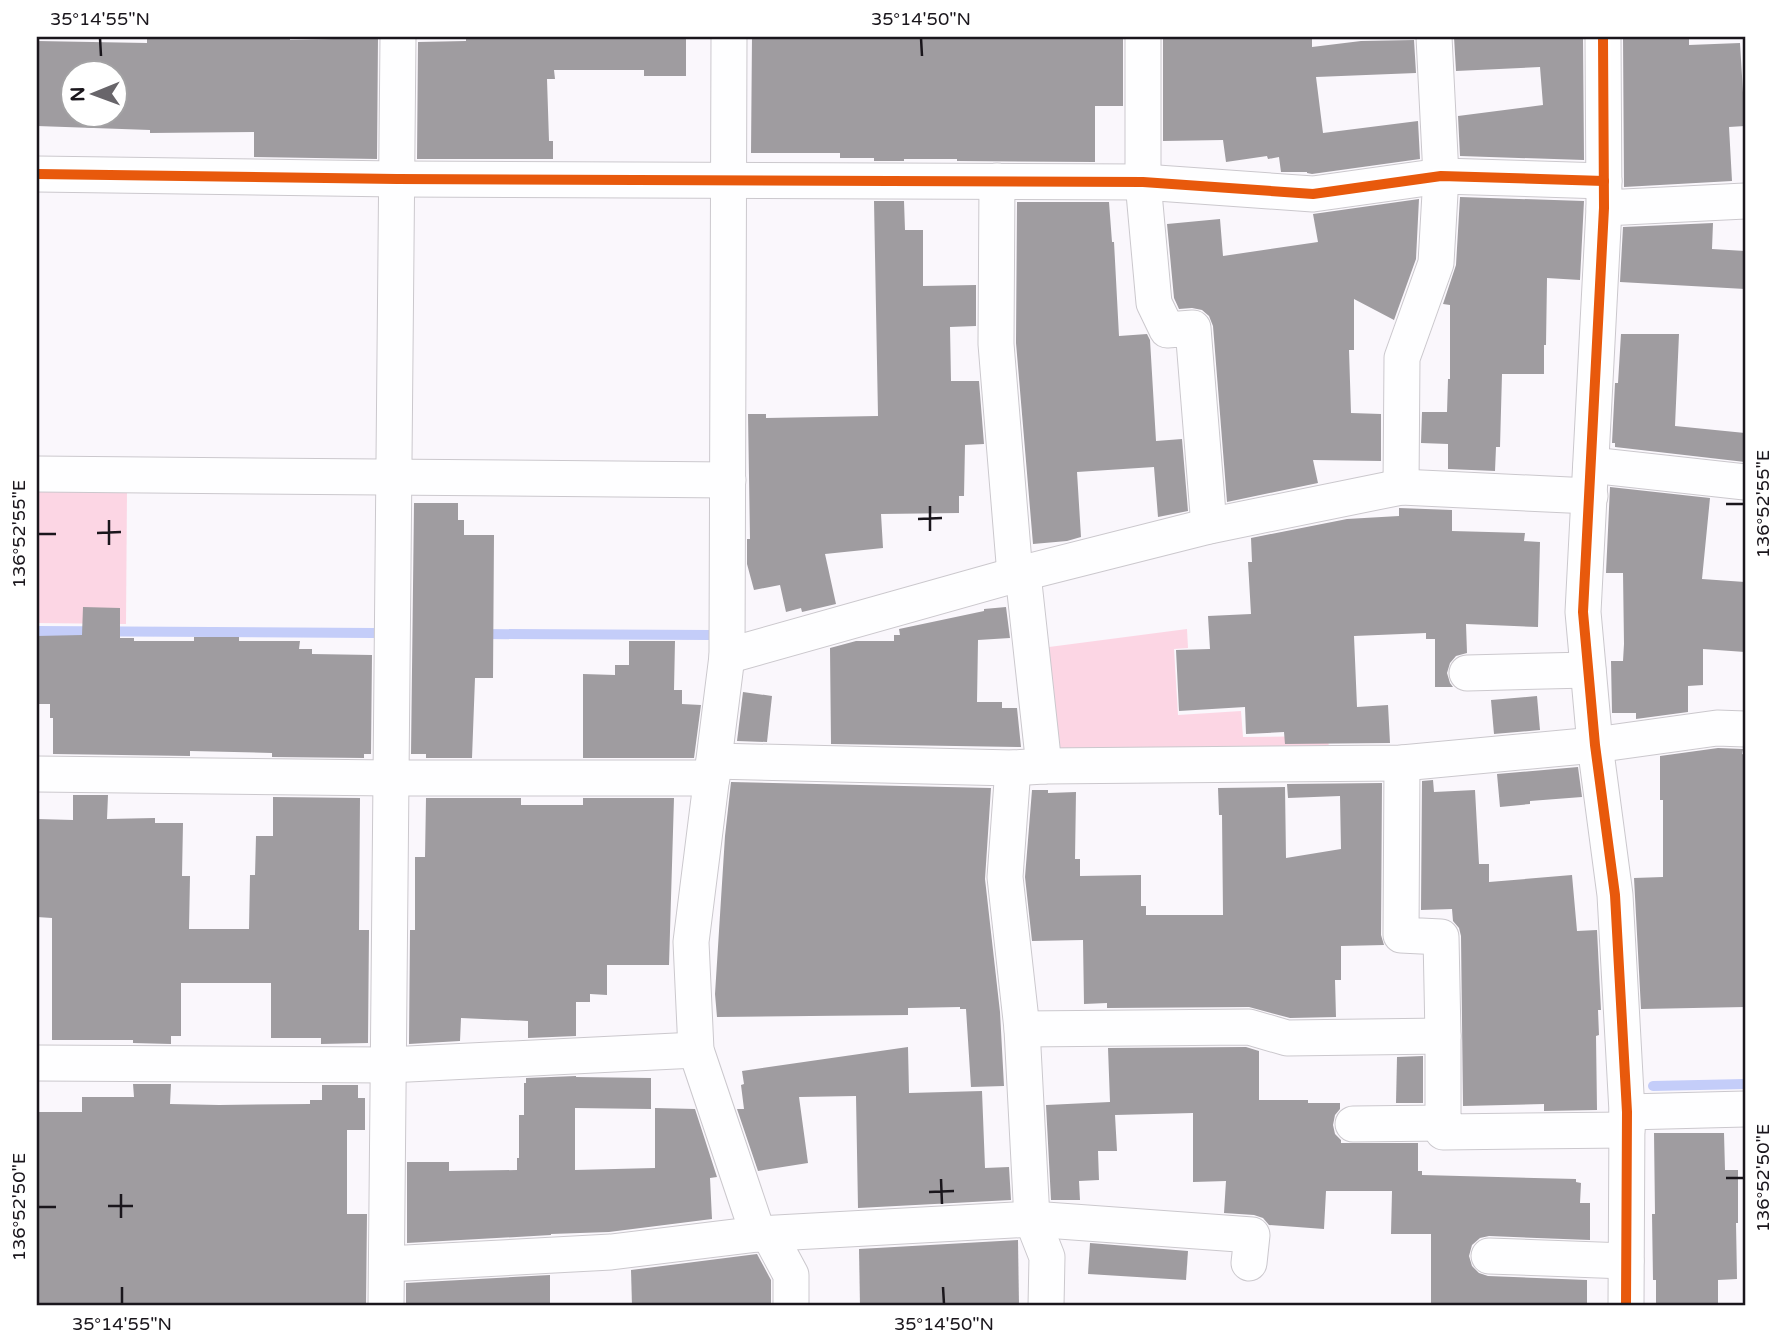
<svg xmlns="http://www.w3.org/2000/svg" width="1782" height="1343" viewBox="0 0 1782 1343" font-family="'Varela Round',sans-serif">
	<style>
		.green { fill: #fcd6e4 }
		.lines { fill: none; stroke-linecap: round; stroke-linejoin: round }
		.stream { stroke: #c4cdf9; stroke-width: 10 }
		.building { fill: #9f9ca0; fill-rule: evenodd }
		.minor-casing { stroke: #cbc8cd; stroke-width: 37 }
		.minor { stroke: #fefeff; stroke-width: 35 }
		.cycleway-casing { stroke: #fff; stroke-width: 15 }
		.cycleway { stroke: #e8590c; stroke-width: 10 }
		.ticks { fill: none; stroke: #1a161c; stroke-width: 2.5 }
		.neatline { fill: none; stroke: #1a161c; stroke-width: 2.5 }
		.ticks-label { font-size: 18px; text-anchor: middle; fill: #1a161c }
	</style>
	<rect width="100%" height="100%" fill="#faf7fc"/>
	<g class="green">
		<path d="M37 491H127L126 624 37 623Z"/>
		<path d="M1187 629 1188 648 1174 649 1178 715 1241 711 1243 737 1328 736 1329 750 1059 753 1049 647Z"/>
	</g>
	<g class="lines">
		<g class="stream">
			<path d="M37 631 374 633"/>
			<path d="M480 634 712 635"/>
			<path d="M1653 1086 1745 1084"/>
		</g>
	</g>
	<g class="building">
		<path d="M147 37H243V39L290 38V40L378 38 377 159 254 157V132L150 133V130L37 126V41L147 43ZM74 74H116V116H74Z"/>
		<path d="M466 37H686V76H644V70H554L555 79H547L549 141H553V159H417L418 42 466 41Z"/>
		<path d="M752 37H1123V106H1095V162L957 161V159H904V161H874V158H840V153H751Z"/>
		<path d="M1163 37H1312V47L1361 41 1414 40 1416 73 1316 77 1323 133 1418 121 1420 159 1312 174 1307 173V172H1281L1279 157 1268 159 1267 156 1226 162 1223 140 1163 141Z"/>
		<path d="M1454 37H1583L1584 160 1460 156 1458 116 1543 105 1540 67 1456 71Z"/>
		<path d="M1623 37H1689V45L1740 43 1745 126 1729 127 1732 181 1624 187Z"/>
		<path d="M1460 197 1584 201 1580 280 1547 278 1546 345H1544V374H1502L1500 447H1496L1495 471 1448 469V444L1421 443 1422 412H1447L1448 379H1450V305L1443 304 1456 265Z"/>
		<path d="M1419 199 1416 259 1394 320 1354 299V350H1349L1351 413 1381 414V461L1313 460 1318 483 1227 502 1213 326 1209 316 1202 310 1192 308 1179 309 1174 298 1167 224 1220 219 1223 256 1318 242 1313 214Z"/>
		<path d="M874 201H904L905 230H923V286L976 285V326L950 327 951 381H979L984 444 965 445 964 496H959V513L881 514 883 548 825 554 836 604 802 612 801 608 786 612 780 585 754 590 747 564V539H750L748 414H766V418L878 416Z"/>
		<path d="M1017 202H1109L1112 242H1114L1119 336 1147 334 1150 340 1156 441 1182 439 1188 511 1158 517 1154 467 1077 472 1081 537 1067 541 1033 544 1016 343Z"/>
		<path d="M1713 223 1712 249 1745 251V289L1620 282 1623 227Z"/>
		<path d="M1621 334H1679L1675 426 1745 433V462L1615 447V443H1612L1615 383H1618Z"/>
		<path d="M1610 487 1710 498 1702 579 1745 582V652L1703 649V685L1688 686V712L1636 719V713H1612L1611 661H1623L1624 644 1623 573H1606Z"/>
		<path d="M414 503H458V520H464V535H494L493 678H475L472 758H426V754H411Z"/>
		<path d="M1399 508 1452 510V531L1525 533 1524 541 1540 542 1538 627 1466 624 1467 653 1456 656 1450 663 1447 673 1450 683 1453 687H1435V639H1426V633L1354 636 1357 707 1388 705 1390 743 1285 744 1284 732 1246 734 1245 707 1179 711 1176 650 1210 649 1208 616 1251 614 1248 562H1252L1251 538 1347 519 1399 516Z"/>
		<path d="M83 607 120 608V638H134V641H194V637H239V641H300L299 649H312V654L372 655 371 754H364V758L272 757V753L190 751V756L53 754V718H50V704H37V636L82 635Z"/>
		<path d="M1006 607 1010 638 978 640 977 702H1002V708H1017L1021 747 831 744 830 648 856 641H894V635H900L899 629 984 611V609Z"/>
		<path d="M629 641H675L674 690H682V704L701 705 694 758H583V674L615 675V665H629Z"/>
		<path d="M743 692 772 696 767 742 737 741Z"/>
		<path d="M1537 696 1540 730 1494 734 1491 700Z"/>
		<path d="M1718 748 1743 749 1742 754 1745 755V1007L1641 1009 1634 878 1663 877V800H1660V756Z"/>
		<path d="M1578 767 1582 797 1530 801V804L1500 807 1497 774Z"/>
		<path d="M1433 780 1434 792 1475 790 1479 864H1489V882L1572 875 1577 931 1597 930 1601 1010H1598L1599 1035 1596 1036 1597 1110 1544 1111V1104L1463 1106 1461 936 1459 928 1453 921 1452 909 1421 910 1422 781Z"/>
		<path d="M731 782 991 788 985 879 1000 1012 1004 1086 971 1087 966 1009H960V1007L908 1008V1015L717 1017 715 994 725 836Z"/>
		<path d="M1382 783 1381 935 1384 945 1341 946V980H1335L1336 1017 1290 1018 1249 1007 1107 1008V1003L1084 1004 1083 940 1032 941 1025 877 1032 790H1048V793L1076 792 1075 859H1080V876L1141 875V906H1146V915H1223L1222 815H1219L1218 788 1285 787 1286 858 1341 849 1340 796 1288 798 1287 784Z"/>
		<path d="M73 795H108L107 819 155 818V823H183L182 876H190L189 929H249L250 875H255L256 836H273V797L360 798 359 930H369L368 1043 321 1044V1038H271V983H181V1036H171V1044L133 1043V1040H52V918L37 917V819L73 820Z"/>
		<path d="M426 798H521V805H583V798H674L669 965H607V995L590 994V1002H576V1036L528 1038V1021L461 1018 460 1041 409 1044 410 930H415V857H425Z"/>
		<path d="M908 1047 909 1093 982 1091 985 1168 1009 1167 1011 1200 858 1208 856 1096 799 1097 808 1163 758 1171 737 1109H744L741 1085 744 1084 742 1071Z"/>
		<path d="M1246 1047 1259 1051V1100H1308V1103H1340V1109L1335 1115 1333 1125 1335 1134 1341 1140V1143H1418V1171H1422V1175L1576 1179V1182L1581 1183 1580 1203H1590V1240L1489 1236 1480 1238 1472 1245 1469 1256 1472 1266 1479 1273 1488 1276 1587 1280V1306H1431V1234H1391L1392 1191H1326L1324 1229 1269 1225 1263 1218 1254 1215 1224 1213 1226 1181 1193 1182V1113L1115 1115 1117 1151H1098L1099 1180 1079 1181 1080 1200H1051L1046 1105 1110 1102 1108 1048Z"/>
		<path d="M1423 1056V1103H1396L1397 1057Z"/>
		<path d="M576 1076V1077L651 1078V1109L575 1108V1170L655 1168V1108L695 1109 717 1177 710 1178 712 1219 609 1232 551 1234V1235L407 1243V1162H449V1171L517 1170V1158H519V1115H524V1083H526V1078Z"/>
		<path d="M133 1084H171L170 1104 219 1105 310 1104V1100H322V1085H358V1098H365V1130H347V1214H367L366 1306H37V1112H82V1097H134Z"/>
		<path d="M1654 1133H1724L1725 1170H1738V1223H1736L1737 1279 1718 1280V1306H1656V1280H1653L1652 1214H1655Z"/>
		<path d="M1018 1240 1019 1306H860L859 1249Z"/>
		<path d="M1090 1243 1188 1251 1186 1280 1088 1274Z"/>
		<path d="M757 1254 771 1280V1305L632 1306 631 1270Z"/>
		<path d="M550 1275V1306H406V1283Z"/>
	</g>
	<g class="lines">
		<g class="minor-casing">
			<g id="minor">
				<path d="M729 37 727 656 691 942 696 1050 758 1234"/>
				<path d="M1143 37V182L1154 303 1167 330 1193 328 1209 526"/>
				<path d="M1603 37 1604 208 1583 612 1595 745 1615 895 1627 1112 1626 1306"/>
				<path d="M37 174 397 179 1143 182 1313 194 1441 176 1604 181"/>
				<path d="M997 181 996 344 1015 575"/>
				<path d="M1604 208 1745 201"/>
				<path d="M1591 465 1745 482"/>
				<path d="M37 474 728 480"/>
				<path d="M1401 487 1402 358 1436 263 1441 176 1434 37"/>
				<path d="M1023 574 1044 766"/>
				<path d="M727 656 1015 575 1209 526 1401 487 1590 496"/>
				<path d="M1467 673 1588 670"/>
				<path d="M714 761 1013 768 1044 766 1402 763 1595 745 1717 728 1745 729"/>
				<path d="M1402 763 1401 935 1441 937 1443 1036"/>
				<path d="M1013 768 1005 877 1022 1029 1032 1219 1047 1257 1046 1306"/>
				<path d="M37 774 391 778H712"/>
				<path d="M1022 1029 1249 1027 1287 1038 1443 1036V1132L1627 1130"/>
				<path d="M37 1063 388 1065 696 1050"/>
				<path d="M1627 1112 1745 1109"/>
				<path d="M1353 1124 1444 1123"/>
				<path d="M769 1234 791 1275V1306"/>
				<path d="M1489 1256 1626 1261"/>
				<path d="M387 1264 611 1252 758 1234 1032 1219 1252 1235 1249 1263"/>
				<path d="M386 1306 398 37"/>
			</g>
		</g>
		<use href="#minor" class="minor"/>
		<g class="cycleway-casing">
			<g id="cycleway">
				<path d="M1603 37 1604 208 1583 612 1595 745 1615 895 1627 1112 1626 1306"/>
				<path d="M37 174 397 179 1143 182 1313 194 1441 176 1604 181"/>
			</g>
		</g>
		<use href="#cycleway" class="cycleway"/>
	</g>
	<path class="ticks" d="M100 38 101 56M921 38 922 56M1726 504H1744M930 506V531M918 519 942 518M109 520V545M97 533 121 532M38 534H56M1726 1178H1744M941 1179 942 1204M929 1192 954 1191M121 1194V1218M108 1206H133M38 1207H56M122 1287V1304M943 1287 944 1304"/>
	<rect width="1782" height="1343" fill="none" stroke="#ffffff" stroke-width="77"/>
	<g transform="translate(94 94) rotate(269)"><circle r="33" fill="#ffffff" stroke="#a3a2a4" stroke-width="2"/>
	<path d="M0-5L12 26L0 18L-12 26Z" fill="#68656a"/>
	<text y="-10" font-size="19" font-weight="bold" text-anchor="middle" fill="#1a161c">N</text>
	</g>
	<rect x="38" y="38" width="1706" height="1266" class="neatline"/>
	<g class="ticks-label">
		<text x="100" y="25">35°14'55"N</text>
		<text x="921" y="25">35°14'50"N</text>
		<text transform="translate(1763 504) rotate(-90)" y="6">136°52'55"E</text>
		<text transform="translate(19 534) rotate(-90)" y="6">136°52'55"E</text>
		<text transform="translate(1763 1178) rotate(-90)" y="6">136°52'50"E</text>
		<text transform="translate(19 1207) rotate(-90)" y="6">136°52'50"E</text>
		<text x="122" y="1330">35°14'55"N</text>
		<text x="944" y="1330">35°14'50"N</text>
	</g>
</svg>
